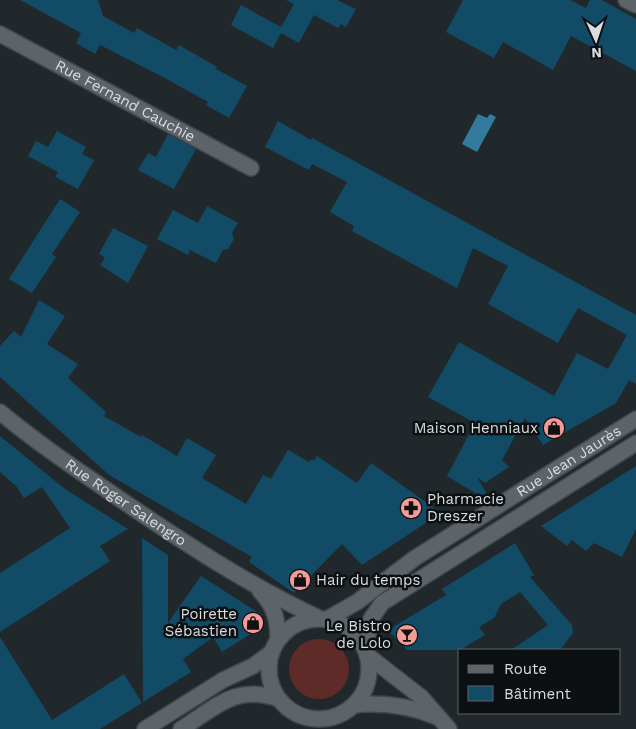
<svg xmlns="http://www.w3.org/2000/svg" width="636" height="729" viewBox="0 0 636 729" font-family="'Work Sans',sans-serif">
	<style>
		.green { fill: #5f2b29 }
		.water { fill: #337b9e }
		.building { fill: #124b66 }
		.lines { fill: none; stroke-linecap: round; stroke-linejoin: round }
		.street-casing { stroke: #404649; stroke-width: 18 }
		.secondary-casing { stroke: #404649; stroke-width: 18 }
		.street { stroke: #5c6469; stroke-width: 15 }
		.secondary { stroke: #5c6469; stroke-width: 15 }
		.labels { text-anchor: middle; stroke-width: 5; stroke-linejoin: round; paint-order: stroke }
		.street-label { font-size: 15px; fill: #d8dddf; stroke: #0d1012 }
		.poi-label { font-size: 15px; fill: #d8dddf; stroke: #0d1012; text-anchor: end }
	</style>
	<rect width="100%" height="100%" fill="#21282c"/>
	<circle class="green" cx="319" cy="669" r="30"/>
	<path class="water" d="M478 114 487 118 490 114 496 117 477 152 462 144Z"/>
	<g class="building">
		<path d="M20 0H98L103 16 134 33 137 28 176 50 179 45 217 67 216 69 247 86 229 118 206 105 208 102 163 77 100 45 95 54 76 43 81 33Z"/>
		<path d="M286 0H337L356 9 346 27 341 24 338 28 314 15 299 43 281 33 273 48 231 25 241 5 281 27 294 4Z"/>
		<path d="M463 0H570L586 8 590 0H602L636 19V71L571 36 553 70 503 42 494 58 446 32Z"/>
		<path d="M278 121 311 140 312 138 636 315V384L629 380 616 403 543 445 525 418 502 460 509 467 485 483 477 477 490 499 488 501 447 476 475 423 428 397 459 342 554 396 577 353 608 369 627 335 578 308 558 343 488 304 508 266 473 248 457 288 352 231 354 226 330 212 347 182 312 164 309 170 265 147Z"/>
		<path d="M57 131 86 147 82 154 94 160 78 189 55 177 58 172 28 156 36 141 48 147Z"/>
		<path d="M168 134 196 149 174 189 138 170 148 153 156 157Z"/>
		<path d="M60 199 80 212 52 254 56 257 32 293 9 279Z"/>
		<path d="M207 206 238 223 232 233 234 239 228 249 223 250 216 263 190 250 188 255 157 239 173 210 198 223Z"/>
		<path d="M113 228 148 246 128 283 100 265 105 258 99 254Z"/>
		<path d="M39 300 65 316 47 344 78 364 68 378 106 412 104 416 141 437 142 435 177 456 187 438 216 455 202 478 246 504 263 475 271 479 288 450 309 462 312 459 314 461 317 456 357 483 371 463 441 513 362 565 342 544 294 593 249 562 252 557 109 475 0 377V346L14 331 21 337Z"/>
		<path d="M0 436 65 489 128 529 100 546 110 561 0 632V573L70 528 42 487 24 498 16 486 0 472Z"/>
		<path d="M636 466V529L622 557 594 543 586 551 572 540 567 546 541 526Z"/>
		<path d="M142 538 168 555V623L201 576 262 615 263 626 222 652 213 637 183 659 191 672 143 702Z"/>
		<path d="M515 543 534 575 530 577 572 625 573 633 560 650H511L548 625 520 592 501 604 494 618 479 627 485 635 460 650H407L388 630 446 595 442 589Z"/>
		<path d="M0 637 52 720 124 674 142 703 100 729H0Z"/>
	</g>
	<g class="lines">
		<g class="street-casing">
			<g id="street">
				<path d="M626 0 636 5"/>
				<path id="s1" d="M0 34 251 168"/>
			</g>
		</g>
		<g class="secondary-casing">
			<g id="secondary">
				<path id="s2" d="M0 412C42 447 88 477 133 508 194 549 254 588 321 619"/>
				<path d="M260 591C274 606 278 619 278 640"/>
				<circle cx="319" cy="669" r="50"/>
				<path id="s3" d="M327 619 357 602 415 558 636 419"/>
				<path d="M365 649 371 619 382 603 636 443"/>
				<path d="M367 655 421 697 449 729"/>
				<path d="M354 705C383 702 410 706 437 717"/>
				<path d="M145 729 223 680 253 666 272 652"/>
				<path d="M181 729C217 707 234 684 279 699"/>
			</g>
		</g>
		<use href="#street" class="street"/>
		<use href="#secondary" class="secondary"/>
	</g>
	<defs>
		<g id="shop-disc" transform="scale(1.125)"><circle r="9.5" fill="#f59b97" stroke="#0d1012"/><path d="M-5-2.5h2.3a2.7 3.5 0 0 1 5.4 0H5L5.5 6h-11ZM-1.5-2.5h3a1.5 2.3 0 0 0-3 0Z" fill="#111"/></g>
		<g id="pharmacy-disc" transform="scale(1.125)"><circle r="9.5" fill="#f59b97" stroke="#0d1012"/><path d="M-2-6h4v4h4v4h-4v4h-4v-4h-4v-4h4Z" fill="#111"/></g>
		<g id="bar-disc" transform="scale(1.125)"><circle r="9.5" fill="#f59b97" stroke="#0d1012"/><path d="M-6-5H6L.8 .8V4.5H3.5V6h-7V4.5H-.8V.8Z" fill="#111"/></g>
	</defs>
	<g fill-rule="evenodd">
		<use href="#shop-disc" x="554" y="428"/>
		<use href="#pharmacy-disc" x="411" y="508"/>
		<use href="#shop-disc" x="300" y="580"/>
		<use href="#shop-disc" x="253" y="623"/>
		<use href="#bar-disc" x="407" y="635"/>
	</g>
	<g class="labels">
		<g class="street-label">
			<text dy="5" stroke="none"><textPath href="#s1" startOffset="142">Rue Fernand Cauchie</textPath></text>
			<text dy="5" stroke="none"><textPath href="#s3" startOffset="289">Rue Jean Jaurès</textPath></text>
			<text dy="5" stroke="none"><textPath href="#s2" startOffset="155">Rue Roger Salengro</textPath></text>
		</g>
		<g class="poi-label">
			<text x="538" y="433">Maison Henniaux</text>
			<text x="427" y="504" text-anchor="start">Pharmacie<tspan x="427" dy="17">Dreszer</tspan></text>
			<text x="316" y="585" text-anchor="start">Hair du temps</text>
			<text x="237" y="619">Poirette<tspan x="237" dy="17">Sébastien</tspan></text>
			<text x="391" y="631">Le Bistro<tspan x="391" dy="17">de Lolo</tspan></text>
		</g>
	</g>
	<rect x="458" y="649" width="162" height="65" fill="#0d1012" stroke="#5e6264"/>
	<rect x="468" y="665" width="25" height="8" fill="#5c6469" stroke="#5e6264"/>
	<text x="504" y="674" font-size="15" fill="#d8dddf">Route</text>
	<rect x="468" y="686" width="25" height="15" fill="#124b66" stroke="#5e6264"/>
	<text x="504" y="699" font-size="15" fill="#d8dddf">Bâtiment</text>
	<g transform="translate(596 40) rotate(177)" stroke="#0d1012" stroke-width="4" paint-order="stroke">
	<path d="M0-4L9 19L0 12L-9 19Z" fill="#d8dddf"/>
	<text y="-8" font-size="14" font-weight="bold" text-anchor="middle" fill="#d8dddf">N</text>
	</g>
</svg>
